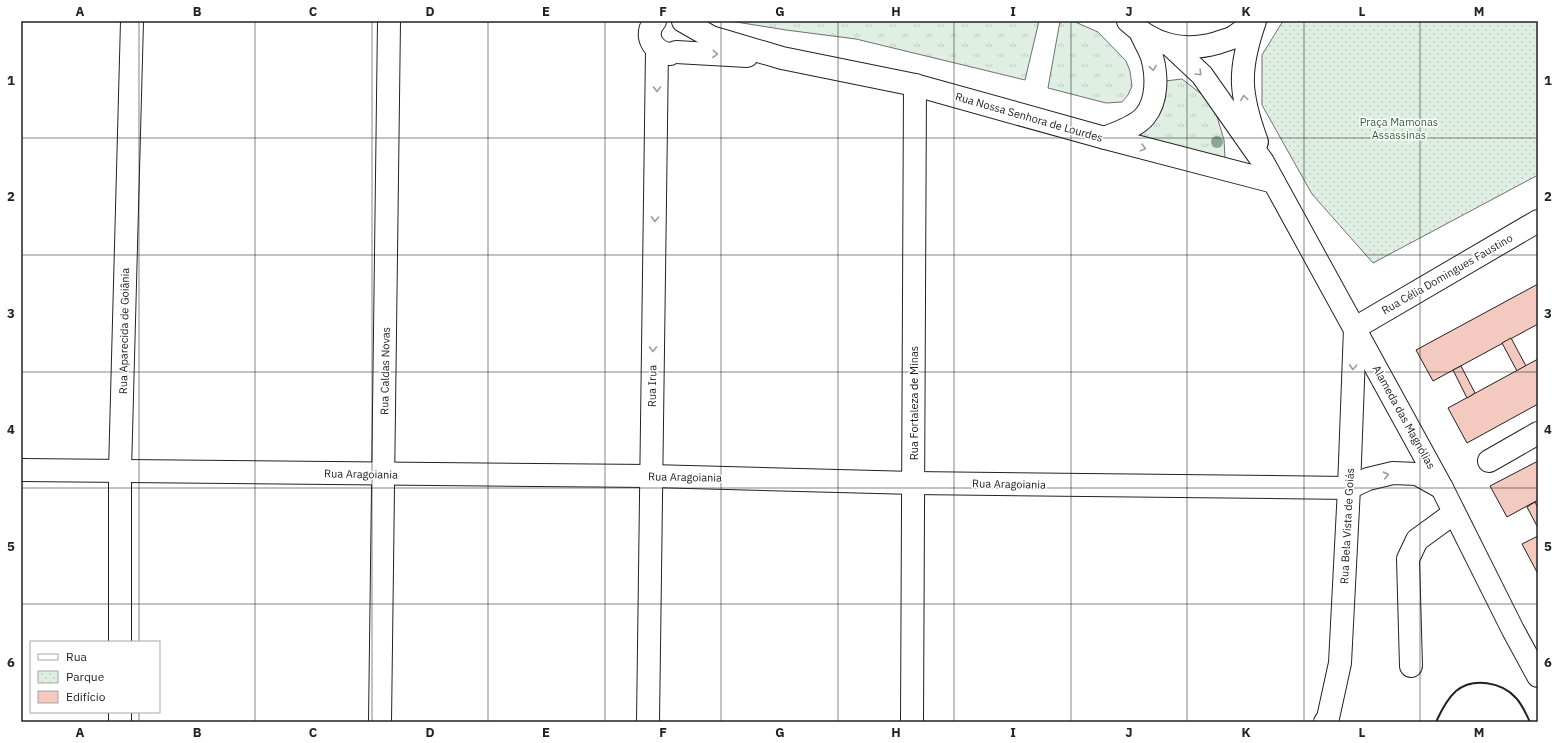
<svg xmlns="http://www.w3.org/2000/svg" width="1559" height="743" viewBox="0 0 1559 743" font-family="'IBM Plex Sans',sans-serif">
	<style>
		.grass { fill: url(#grass-tufts); stroke: #6f6f6f }
		.park { fill: url(#park-dots); stroke: #6f6f6f }
		.building { fill: #f3c9c0; stroke: #222 }
		.lines { fill: none; stroke-linecap: round; stroke-linejoin: round }
		.minor-casing { stroke: #222; stroke-width: 24 }
		.minor { stroke: #fff; stroke-width: 22 }
		.wall { stroke: #222; stroke-width: 2 }
		.tree { fill: #8da692 }
		.oneway { stroke: #9c9c9c }
		.grid { fill: none; stroke: #222; stroke-width: 1; stroke-opacity: 0.55 }
		.labels { text-anchor: middle; stroke-width: 3; stroke-linejoin: round; paint-order: stroke }
		.street-label { font-size: 11px; fill: #222; stroke: #fff }
		.park-label { font-size: 11px; fill: #2f5e38; stroke: #fff }
		.neatline { fill: none; stroke: #222; stroke-width: 1.5 }
		.grid-label { font-size: 13px; text-anchor: middle; font-weight: bold; fill: #222 }
	</style>
	<defs>
		<pattern id="grass-tufts" width="24" height="20" patternUnits="userSpaceOnUse"><rect width="24" height="20" fill="#e0efe3"/><path d="M3 7l-1-3M5 7V3M7 7l1-3M15 17l-1-3M17 17v-4M19 17l1-3" fill="none" stroke="#c0cdc2"/></pattern>
		<pattern id="park-dots" width="8" height="8" patternUnits="userSpaceOnUse"><rect width="8" height="8" fill="#e0efe3"/><path d="M2 2h.1M6 6h.1" fill="none" stroke="#c0cdc2" stroke-width="1.8" stroke-linecap="round"/></pattern>
	</defs>
	<rect width="100%" height="100%" fill="#fff"/>
	<g class="grass">
		<path d="M730 21H1039L1025 80 856 39 786 30Z"/>
		<path d="M1060 21H1073L1098 32 1126 61 1130 71 1132 86 1128 95 1122 102 1106 103 1048 88Z"/>
		<path d="M1182 79 1213 103 1224 140 1225 158 1138 136 1159 111 1165 100V81Z"/>
	</g>
	<path class="park" d="M1283 21H1538V175L1373 263 1312 194 1262 105V55Z"/>
	<g class="building">
		<path d="M1538 284V324L1433 381 1416 350Z"/>
		<path d="M1511 338 1526 366 1517 371 1502 343Z"/>
		<path d="M1538 359V404L1467 443 1448 408Z"/>
		<path d="M1461 366 1475 393 1467 398 1453 370Z"/>
		<path d="M1538 461V500L1507 517 1490 486Z"/>
		<path d="M1535 502 1538 508V528L1527 507Z"/>
		<path d="M1538 536V574L1522 544Z"/>
	</g>
	<g class="lines">
		<g class="minor-casing">
			<g id="minor">
				<path d="M655 21C643 35 653 52 670 54"/>
				<path d="M683 21 711 37 782 58 915 85 1105 138 1274 182"/>
				<path d="M1128 21C1154 45 1182 53 1217 43 1222 41 1227 40 1232 38 1240 33 1247 27 1254 21"/>
				<path d="M1255 21C1238 70 1239 93 1257 142"/>
				<path d="M1171 46 1202 75 1263 162 1442 488 1513 630 1538 676"/>
				<path d="M676 52 747 56"/>
				<path d="M1105 138C1118 132 1136 127 1145 116 1158 100 1157 75 1152 57 1149 48 1143 39 1140 31"/>
				<path d="M1489 461 1538 433"/>
				<path d="M21 470 651 476 914 483 1349 488 1368 479 1393 473 1417 474 1442 488"/>
				<path d="M120 642V471L132 21"/>
				<path d="M1411 666 1408 559 1417 540 1454 513"/>
				<path d="M120 712V722"/>
				<path d="M380 722 389 21"/>
				<path d="M648 722 657 50"/>
				<path d="M912 722 915 85"/>
				<path d="M1325 722 1328 718 1340 663 1349 488 1355 328 1538 221"/>
			</g>
		</g>
		<use href="#minor" class="minor"/>
		<path class="wall" d="M1436 722C1441 711 1447 699 1456 691 1473 677 1502 682 1516 698 1522 704 1526 714 1530 722"/>
	</g>
	<circle class="tree" cx="1217" cy="142" r="6"/>
	<defs><path id="oneway-chevron" d="M-2-3.5L2.5 0L-2 3.5" fill="none" stroke-width="1.6" stroke-linecap="round" stroke-linejoin="round"/></defs>
	<g class="oneway">
		<use href="#oneway-chevron" transform="translate(715 54) rotate(3)"/>
		<use href="#oneway-chevron" transform="translate(1153 68) rotate(81)"/>
		<use href="#oneway-chevron" transform="translate(1199 73) rotate(46)"/>
		<use href="#oneway-chevron" transform="translate(657 89) rotate(91)"/>
		<use href="#oneway-chevron" transform="translate(1244 98) rotate(-98)"/>
		<use href="#oneway-chevron" transform="translate(1143 148) rotate(15)"/>
		<use href="#oneway-chevron" transform="translate(655 219) rotate(91)"/>
		<use href="#oneway-chevron" transform="translate(653 349) rotate(91)"/>
		<use href="#oneway-chevron" transform="translate(1353 367) rotate(93)"/>
		<use href="#oneway-chevron" transform="translate(1386 475) rotate(-13)"/>
	</g>
	<path class="grid" d="M139 21V642M255 21V722M372 21V722M488 21V722M605 21V722M721 21V722M838 21V722M954 21V722M1071 21V722M1187 21V722M1304 21V722M1420 21V722M21 138H1538M21 255H1538M21 372H1538M21 488H1538M21 604H1538M139 712V722"/>
	<g class="labels">
		<g class="street-label">
			<text transform="translate(1029 117) rotate(16)" y="4">Rua Nossa Senhora de Lourdes</text>
			<text transform="translate(1447 274) rotate(-30)" y="4">Rua Célia Domingues Faustino</text>
			<text transform="translate(124 331) rotate(-89)" y="4">Rua Aparecida de Goiânia</text>
			<text transform="translate(385 371) rotate(-89)" y="4">Rua Caldas Novas</text>
			<text transform="translate(652 386) rotate(-89)" y="4">Rua Irua</text>
			<text transform="translate(914 403) rotate(-90)" y="4">Rua Fortaleza de Minas</text>
			<text transform="translate(1404 417) rotate(61)" y="4">Alameda das Magnólias</text>
			<text transform="translate(361 474) rotate(1)" y="4">Rua Aragoiania</text>
			<text transform="translate(685 477) rotate(1)" y="4">Rua Aragoiania</text>
			<text transform="translate(1009 484) rotate(1)" y="4">Rua Aragoiania</text>
			<text transform="translate(1347 526) rotate(-87)" y="4">Rua Bela Vista de Goiás</text>
		</g>
		<g class="park-label">
			<text x="1399" y="126">Praça Mamonas<tspan x="1399" dy="13">Assassinas</tspan></text>
		</g>
	</g>
	<rect width="1559" height="743" fill="none" stroke="#ffffff" stroke-width="44"/>
	<rect x="30" y="641" width="130" height="72" fill="#ffffff" stroke="#a7a7a7"/>
	<rect x="38" y="654" width="20" height="6" fill="#ffffff" stroke="#a7a7a7"/>
	<text x="66" y="661" font-size="12" fill="#222222">Rua</text>
	<rect x="38" y="671" width="20" height="12" fill="url(#park-dots)" stroke="#a7a7a7"/>
	<text x="66" y="681" font-size="12" fill="#222222">Parque</text>
	<rect x="38" y="691" width="20" height="12" fill="#f3c9c0" stroke="#a7a7a7"/>
	<text x="66" y="701" font-size="12" fill="#222222">Edifício</text>
	<rect x="22" y="22" width="1515" height="699" class="neatline"/>
	<g class="grid-label">
		<text x="80" y="16">A</text>
		<text x="197" y="16">B</text>
		<text x="313" y="16">C</text>
		<text x="430" y="16">D</text>
		<text x="546" y="16">E</text>
		<text x="663" y="16">F</text>
		<text x="780" y="16">G</text>
		<text x="896" y="16">H</text>
		<text x="1013" y="16">I</text>
		<text x="1129" y="16">J</text>
		<text x="1246" y="16">K</text>
		<text x="1362" y="16">L</text>
		<text x="1479" y="16">M</text>
		<text x="11" y="85">1</text>
		<text x="1548" y="85">1</text>
		<text x="11" y="201">2</text>
		<text x="1548" y="201">2</text>
		<text x="11" y="318">3</text>
		<text x="1548" y="318">3</text>
		<text x="11" y="434">4</text>
		<text x="1548" y="434">4</text>
		<text x="11" y="551">5</text>
		<text x="1548" y="551">5</text>
		<text x="11" y="667">6</text>
		<text x="1548" y="667">6</text>
		<text x="80" y="737">A</text>
		<text x="197" y="737">B</text>
		<text x="313" y="737">C</text>
		<text x="430" y="737">D</text>
		<text x="546" y="737">E</text>
		<text x="663" y="737">F</text>
		<text x="780" y="737">G</text>
		<text x="896" y="737">H</text>
		<text x="1013" y="737">I</text>
		<text x="1129" y="737">J</text>
		<text x="1246" y="737">K</text>
		<text x="1362" y="737">L</text>
		<text x="1479" y="737">M</text>
	</g>
</svg>
